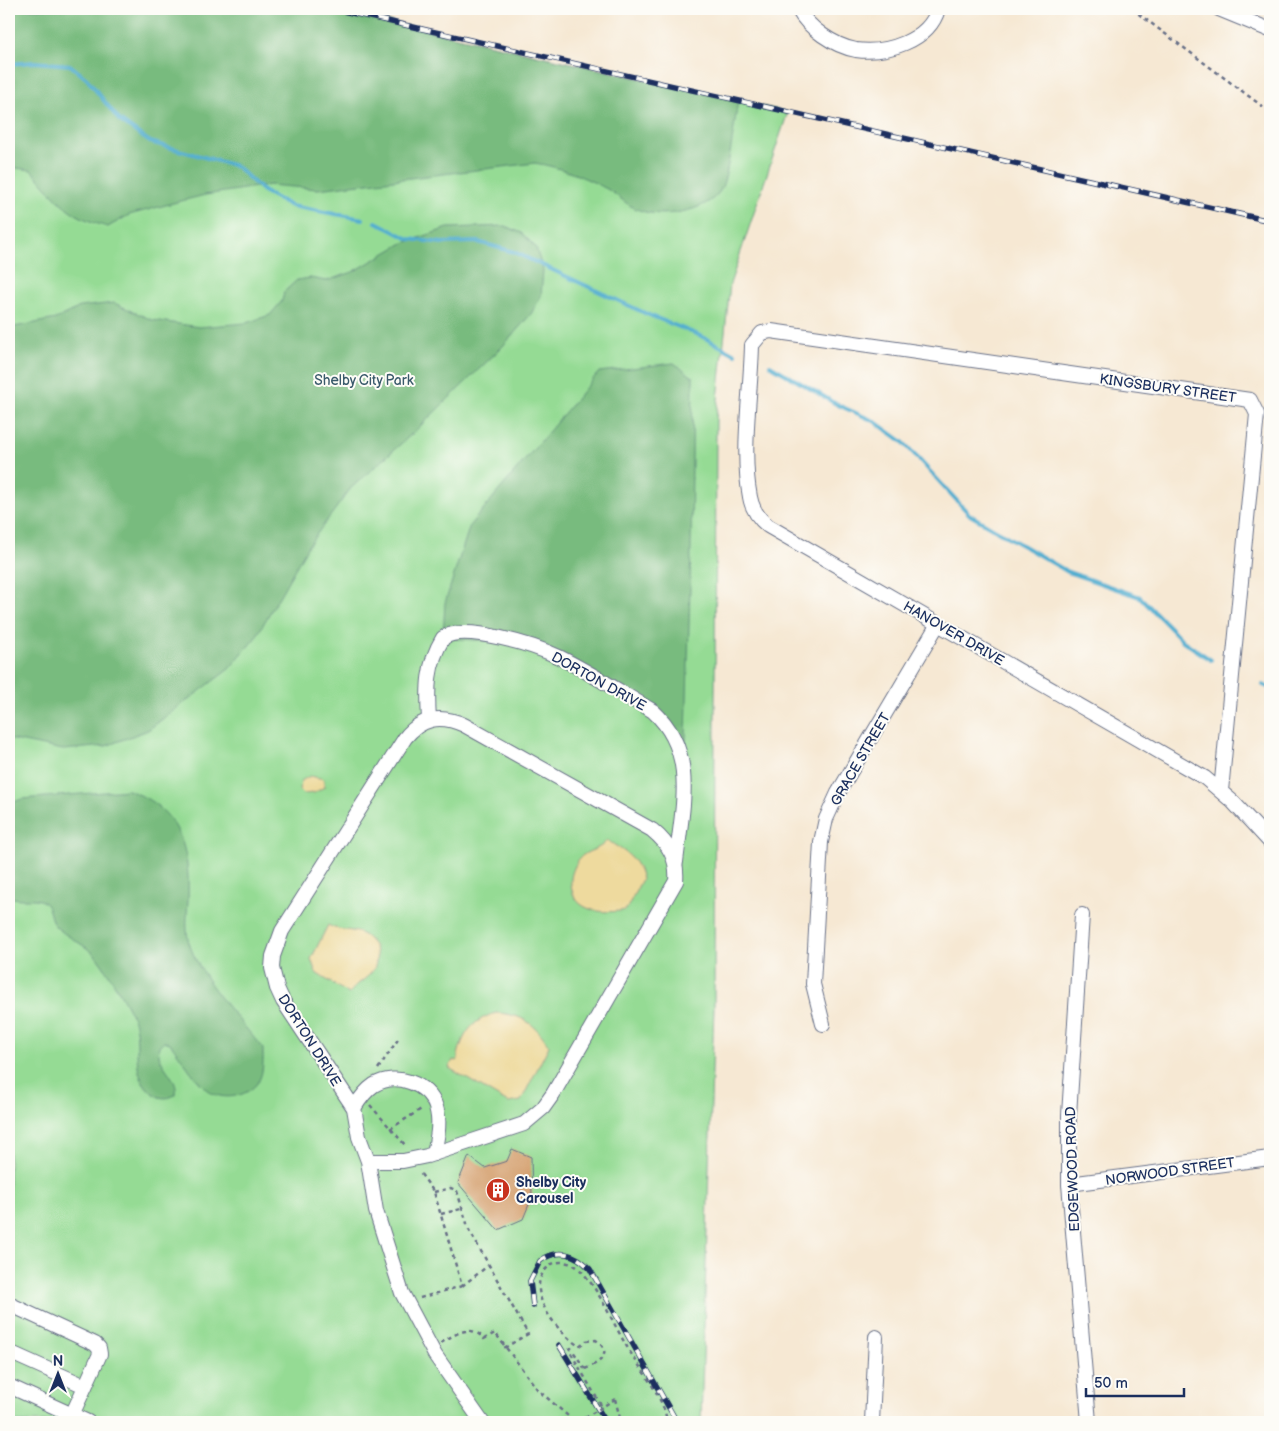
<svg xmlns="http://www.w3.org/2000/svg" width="1279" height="1431" viewBox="0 0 1279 1431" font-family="'Balsamiq Sans',sans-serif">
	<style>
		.green { fill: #95db94; stroke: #588579 }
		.forest { fill: #78bb7e; stroke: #4a756e }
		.sand { fill: #eeda9e; stroke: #84847e }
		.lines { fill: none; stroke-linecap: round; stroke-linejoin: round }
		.stream { stroke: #52aed0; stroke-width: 4 }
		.building { fill: #d5a272 }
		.minor-casing { stroke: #687087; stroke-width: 16 }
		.path { stroke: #687087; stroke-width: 2.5; stroke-dasharray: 4 4; stroke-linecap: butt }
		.minor { stroke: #fff; stroke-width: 14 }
		.rail-casing { stroke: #1b2f5e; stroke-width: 5.5 }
		.rail { stroke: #fdfcf7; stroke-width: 4; stroke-dasharray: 11; stroke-linecap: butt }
		.path-bridge { stroke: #687087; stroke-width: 2.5; stroke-dasharray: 4 4; stroke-linecap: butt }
		.labels { text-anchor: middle; stroke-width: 4; stroke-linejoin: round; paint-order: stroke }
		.park-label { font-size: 14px; fill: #3a5a6c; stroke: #fdfcf7 }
		.street-label { font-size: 14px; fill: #1b2f5e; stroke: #fdfcf7 }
		.poi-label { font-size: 14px; font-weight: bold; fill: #1b2f5e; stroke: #fdfcf7; text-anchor: start }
	</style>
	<rect width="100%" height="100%" fill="#fdfcf7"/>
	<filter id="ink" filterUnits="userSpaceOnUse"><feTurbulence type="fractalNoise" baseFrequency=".02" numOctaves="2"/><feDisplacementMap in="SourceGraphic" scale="10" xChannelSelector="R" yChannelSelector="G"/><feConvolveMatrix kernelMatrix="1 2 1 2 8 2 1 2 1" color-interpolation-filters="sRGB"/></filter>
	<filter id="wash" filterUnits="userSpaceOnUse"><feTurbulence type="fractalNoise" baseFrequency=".0096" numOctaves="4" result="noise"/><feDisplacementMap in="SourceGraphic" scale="20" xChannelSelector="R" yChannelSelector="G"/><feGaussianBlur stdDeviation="1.12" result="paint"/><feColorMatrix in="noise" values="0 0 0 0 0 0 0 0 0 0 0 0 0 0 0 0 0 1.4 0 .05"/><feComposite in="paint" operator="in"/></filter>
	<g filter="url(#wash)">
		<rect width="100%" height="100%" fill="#f6e8d3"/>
		<path class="green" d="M9 9H334L788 112 730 284 716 419 714 1007 701 1422H9Z"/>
		<g class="forest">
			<path d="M9 9H334L738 101C735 119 728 179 720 191 706 212 661 219 639 210 627 206 618 195 607 189 585 177 560 167 535 163L318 189 269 185 205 195 173 203 129 215 108 227C65 215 60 201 31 170L9 167Z"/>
			<path d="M505 226 522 233 536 248 543 270 541 296 531 314 502 347 413 433 351 488 308 546 256 637 229 669 148 730 106 746 63 750 9 739V328L56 319 80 307 114 303 152 320 199 327 246 323 270 315 282 301 284 292 297 280 310 278 326 281 353 272 401 244 448 228Z"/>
			<path d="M674 363 693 377 691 549 685 775 665 722 521 643 443 638 445 603 470 525 599 372Z"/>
			<path d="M128 790C181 809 190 849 188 900 187 916 185 931 190 946 204 984 238 1017 263 1049 263 1059 264 1073 258 1082 247 1098 220 1102 206 1089 192 1076 182 1058 170 1043L164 1041 159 1046C155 1065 179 1076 176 1094 170 1099 161 1099 155 1095 127 1075 143 1044 133 1018 128 1006 102 961 93 953 82 943 67 937 56 927 48 919 52 907 42 901 32 896 19 902 9 896V804L22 799Z"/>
		</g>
		<g class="sand">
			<path d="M310 776 324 779V787L314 793 303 794 300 790 301 781Z"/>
			<path d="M607 840C626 853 636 856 642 879L626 910C604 914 574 913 571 885 570 875 574 867 579 859 587 849 600 851 607 840Z"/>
			<path d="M328 925C347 935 360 924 375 947 382 977 361 976 349 994L316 973 311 959Z"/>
			<path d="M496 1013C522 1014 536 1024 549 1046L521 1101 508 1103 449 1068 453 1060 457 1061C461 1036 471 1020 496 1013Z"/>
		</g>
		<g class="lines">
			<g class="stream">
				<path d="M9 64 34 62 70 65 87 79 119 120 150 142 236 166 263 191 291 206 363 219"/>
				<path d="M376 222 409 239 442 243 478 242 514 252 649 315 701 336 735 354"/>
				<path d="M770 365 838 405 874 421 903 442 970 515 1068 572 1140 597 1183 641 1211 660"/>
				<path d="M1263 685 1270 688"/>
			</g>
		</g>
		<g id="blocks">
			<path class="building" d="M512 1149 531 1157 532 1197 523 1219 498 1230 458 1183 469 1156 485 1168 507 1161Z"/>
		</g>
	</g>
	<g filter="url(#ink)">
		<use href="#blocks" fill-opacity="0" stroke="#687087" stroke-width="1"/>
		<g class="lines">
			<g class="minor-casing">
				<g id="minor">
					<path d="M798 9C808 28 834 46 856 50 886 54 929 41 938 9"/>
					<path d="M1219 9 1270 30"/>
					<path d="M429 719C427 689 427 664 443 638 464 623 536 646 559 657 591 673 622 693 653 711 698 752 682 808 676 862"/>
					<path d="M1221 791 1257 414 1250 400 771 331 762 333 752 345C751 392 741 452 750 497 752 509 758 518 768 526L1205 778 1233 802 1270 842"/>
					<path d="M1082 915 1069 1115V1184L1089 1422"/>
					<path d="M823 1024 813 984 821 842 826 819 838 793 938 624"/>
					<path d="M354 1108C359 1100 365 1091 374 1085 396 1072 428 1083 436 1107 441 1123 437 1138 434 1154"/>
					<path d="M368 1161H403L427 1156 524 1124 543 1108 553 1094 676 881C678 859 669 844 652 830L464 725C440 714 421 718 405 738L282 931 273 956 272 968 277 988 283 1001 354 1108 359 1137 368 1161 376 1211 402 1293 435 1355 482 1422"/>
					<path d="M1069 1184 1270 1158"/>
					<path d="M9 1304 95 1344 99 1348 100 1354 72 1415"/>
					<path d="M9 1352 85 1386"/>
					<path d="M9 1386 88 1422"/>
					<path d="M872 1422 876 1337"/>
				</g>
			</g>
			<g class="path">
				<path d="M1132 9 1270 112"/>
				<path d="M378 1069 399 1038"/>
				<path d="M370 1105 406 1146"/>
				<path d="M390 1129 423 1108"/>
				<path d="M434 1192 451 1188 457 1191 469 1230 528 1334 504 1348"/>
				<path d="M441 1214 461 1209"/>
				<path d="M462 1286 489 1265"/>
				<path d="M420 1298 462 1286 434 1192 420 1173"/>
				<path d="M441 1343C455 1334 471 1323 484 1339L495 1333 538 1390 575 1422"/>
				<path d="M585 1369C599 1363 614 1354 596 1340L586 1341 579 1346C558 1333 523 1291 547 1268 553 1262 559 1261 568 1263 574 1264 579 1268 583 1273 600 1292 613 1323 626 1345 639 1368 664 1396 667 1422"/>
				<path d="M585 1369 571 1348 569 1350 602 1407"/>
				<path d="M615 1399 621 1422"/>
			</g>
			<use href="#minor" class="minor"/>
			<g class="rail-casing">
				<g id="rail">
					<path d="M334 9 1270 221"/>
					<path d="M533 1306 530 1281 540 1261C558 1248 576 1253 590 1269L677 1422"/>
					<path d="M559 1345 606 1422"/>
				</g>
			</g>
			<use href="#rail" class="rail"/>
			<path class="path-bridge" d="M578 1422 615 1399"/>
		</g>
	</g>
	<defs>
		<g id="building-disc" transform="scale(1.25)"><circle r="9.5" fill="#c8321e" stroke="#fdfcf7"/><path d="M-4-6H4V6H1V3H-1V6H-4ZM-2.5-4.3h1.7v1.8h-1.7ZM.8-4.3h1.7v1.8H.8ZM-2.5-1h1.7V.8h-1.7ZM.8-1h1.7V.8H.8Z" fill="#fff"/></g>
	</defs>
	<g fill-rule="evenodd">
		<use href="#building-disc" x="498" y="1190"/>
	</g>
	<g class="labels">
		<g class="park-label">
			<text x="364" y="385">Shelby City Park</text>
		</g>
		<g class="street-label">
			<text transform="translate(1168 388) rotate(8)" y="5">KINGSBURY STREET</text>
			<text transform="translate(954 633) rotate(30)" y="5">HANOVER DRIVE</text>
			<text transform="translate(599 681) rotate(29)" y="5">DORTON DRIVE</text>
			<text transform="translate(860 759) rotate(-60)" y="5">GRACE STREET</text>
			<text transform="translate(310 1040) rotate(58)" y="5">DORTON DRIVE</text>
			<text transform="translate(1072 1169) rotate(-92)" y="5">EDGEWOOD ROAD</text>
			<text transform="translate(1170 1171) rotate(-8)" y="5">NORWOOD STREET</text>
		</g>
		<g class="poi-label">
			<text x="516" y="1187">Shelby City<tspan x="516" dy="16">Carousel</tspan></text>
		</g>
	</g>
	<rect width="1279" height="1431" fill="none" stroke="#fdfcf7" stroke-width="30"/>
	<g transform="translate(58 1374)" stroke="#fdfcf7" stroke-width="4" paint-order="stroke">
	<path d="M0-4L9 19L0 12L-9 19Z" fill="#1b2f5e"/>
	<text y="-8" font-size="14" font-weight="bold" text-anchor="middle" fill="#1b2f5e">N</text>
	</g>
	<path d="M1086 1388v8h98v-8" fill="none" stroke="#1b2f5e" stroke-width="2.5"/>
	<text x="1094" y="1388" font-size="15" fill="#1b2f5e" stroke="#fdfcf7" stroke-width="4" paint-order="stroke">50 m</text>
</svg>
